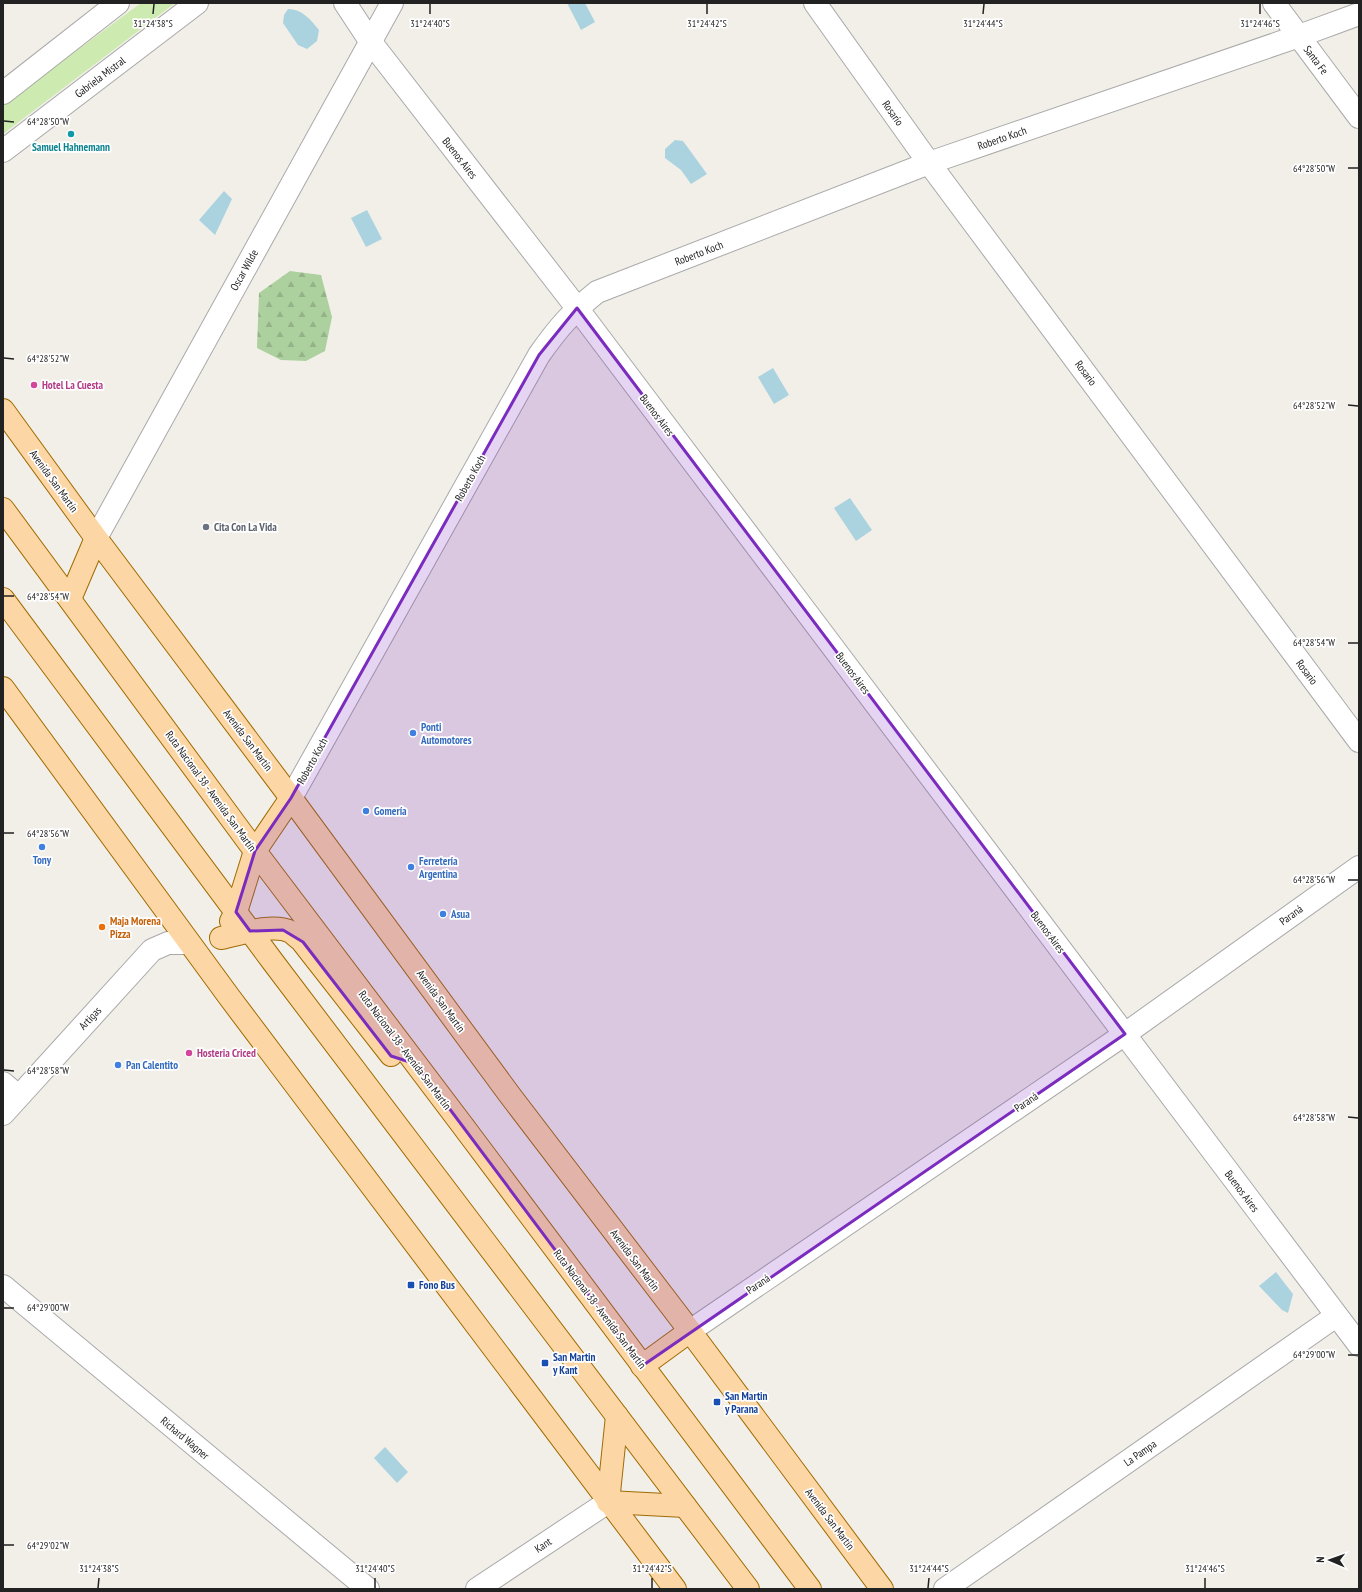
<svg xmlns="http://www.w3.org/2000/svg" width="1362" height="1592" viewBox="0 0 1362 1592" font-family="'PT Sans Narrow',sans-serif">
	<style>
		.grass { fill: #cdebb0 }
		.forest { fill: url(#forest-firs) }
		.water { fill: #aad3df }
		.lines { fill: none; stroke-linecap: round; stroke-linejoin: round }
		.minor-casing { stroke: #a9a9a9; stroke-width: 24 }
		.major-casing { stroke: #a06b00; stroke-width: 24 }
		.minor { stroke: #fff; stroke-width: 22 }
		.major { stroke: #fcd6a4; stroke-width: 22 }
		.marked { fill: #7b2cbf; fill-opacity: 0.2; stroke: #7b2cbf; stroke-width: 3; stroke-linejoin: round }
		.ticks { fill: none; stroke: #222; stroke-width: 1.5 }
		.culture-dot { fill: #0f9aa8; stroke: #fff; stroke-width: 1.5 }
		.hotel-dot { fill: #d1479c; stroke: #fff; stroke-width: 1.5 }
		.worship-dot { fill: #6b7280; stroke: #fff; stroke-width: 1.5 }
		.shop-dot { fill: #3f7fe0; stroke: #fff; stroke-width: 1.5 }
		.food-dot { fill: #e8710a; stroke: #fff; stroke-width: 1.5 }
		.transit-dot { fill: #1a4fb4; stroke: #fff; stroke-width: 1.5 }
		.labels { text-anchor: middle; stroke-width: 3.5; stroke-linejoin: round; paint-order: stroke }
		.street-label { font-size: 11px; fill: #222; stroke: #fff }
		.culture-label { font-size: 11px; font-weight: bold; fill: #0d838f; stroke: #fff }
		.hotel-label { font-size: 11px; font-weight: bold; fill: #b23c85; stroke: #fff; text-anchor: start }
		.worship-label { font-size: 11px; font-weight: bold; fill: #5b616d; stroke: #fff; text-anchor: start }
		.shop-label { font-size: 11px; font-weight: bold; fill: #366cbe; stroke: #fff; text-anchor: start }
		.food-label { font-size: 11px; font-weight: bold; fill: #c56008; stroke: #fff; text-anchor: start }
		.transit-label { font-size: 11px; font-weight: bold; fill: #164399; stroke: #fff; text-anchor: start }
		.ticks-label { font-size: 10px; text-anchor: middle; fill: #222; stroke: #fff; stroke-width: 3.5; stroke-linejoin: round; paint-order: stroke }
	</style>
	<defs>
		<pattern id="forest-firs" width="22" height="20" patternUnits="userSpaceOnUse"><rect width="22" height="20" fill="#add19e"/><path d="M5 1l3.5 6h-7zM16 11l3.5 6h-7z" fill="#95b388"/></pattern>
	</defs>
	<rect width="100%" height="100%" fill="#f2efe9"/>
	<path class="grass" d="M141 3H175L3 134V105Z"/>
	<path class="forest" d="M290 271 321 275 332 317 325 351 306 361 281 360 257 348 259 293Z"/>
	<g class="water">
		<path d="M567 3H585L595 22 581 30Z"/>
		<path d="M288 9C302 9 310 19 319 30L317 41 307 49 298 45 283 23 284 15Z"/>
		<path d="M675 140 683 141 707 174 691 184 681 170 665 158V149Z"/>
		<path d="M224 191 232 199 215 235 199 220Z"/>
		<path d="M367 210 382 239 366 247 351 218Z"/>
		<path d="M773 368 789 395 774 404 758 377Z"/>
		<path d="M850 498 872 530 856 541 834 508Z"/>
		<path d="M1276 1272 1293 1294 1288 1313 1282 1310 1259 1286Z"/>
		<path d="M385 1447 408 1472 397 1483 374 1458Z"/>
	</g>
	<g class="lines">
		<g class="minor-casing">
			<g id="minor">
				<path d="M345 3 370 41 577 308 1359 1345"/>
				<path d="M815 3 929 163 1359 741"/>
				<path d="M1274 3 1359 117"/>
				<path d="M3 93 118 3"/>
				<path d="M3 151 197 3"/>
				<path d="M96 538 392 3"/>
				<path d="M291 798 539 355C558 328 571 313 597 292L929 163 1299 36 1359 14"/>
				<path d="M3 1083 18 1096"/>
				<path d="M3 1114 152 950 168 943H189"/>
				<path d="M3 1286 368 1589"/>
				<path d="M690 1331 1125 1034 1359 867"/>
				<path d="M477 1589 608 1502"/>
				<path d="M945 1589 1336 1316"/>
			</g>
		</g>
		<g class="major-casing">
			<g id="major">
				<path d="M3 410 96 538 291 798 509 1094 690 1331 882 1589"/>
				<path d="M3 509 255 851 463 1126 810 1589"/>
				<path d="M3 599 273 962 748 1589"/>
				<path d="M70 599 96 538"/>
				<path d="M3 688 230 998 675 1589"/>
				<path d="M231 921 236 912 255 851 291 798"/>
				<path d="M221 938C239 934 274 923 291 932 295 935 298 938 301 940L391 1055"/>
				<path d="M642 1366 690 1331"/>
				<path d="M608 1502 617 1416"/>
				<path d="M608 1502 685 1506"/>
			</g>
		</g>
		<use href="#minor" class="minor"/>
		<use href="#major" class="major"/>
	</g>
	<path class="marked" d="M577 308 1125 1034 642 1366 416 1064 391 1056 303 942 283 930 250 931 236 912 255 851 291 798 539 355Z"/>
	<path class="ticks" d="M153 14 154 4M430 14V4M707 14V4M983 14 984 4M1260 14V4M4 121 14 122M1348 168H1358M4 358 14 359M1348 405 1358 406M4 596H14M1348 643H1358M4 833H14M1348 880H1358M4 1070 14 1071M1348 1117 1358 1118M4 1308H14M1348 1355H1358M4 1545H14M98 1588 99 1578M375 1588V1578M652 1588V1578M928 1588 929 1578M1205 1588V1578"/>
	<circle class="culture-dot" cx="71" cy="134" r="4"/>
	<g class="hotel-dot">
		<circle cx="34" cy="385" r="4"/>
		<circle cx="189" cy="1053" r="4"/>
	</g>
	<circle class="worship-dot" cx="206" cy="527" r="4"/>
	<g class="shop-dot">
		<circle cx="413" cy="733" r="4"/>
		<circle cx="366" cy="811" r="4"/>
		<circle cx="42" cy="847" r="4"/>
		<circle cx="411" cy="867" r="4"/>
		<circle cx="443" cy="914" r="4"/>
		<circle cx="118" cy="1065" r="4"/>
	</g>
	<circle class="food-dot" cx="102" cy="927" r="4"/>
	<g class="transit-dot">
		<rect x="407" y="1281" width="8" height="8" rx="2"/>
		<rect x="541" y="1359" width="8" height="8" rx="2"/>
		<rect x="713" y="1398" width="8" height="8" rx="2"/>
	</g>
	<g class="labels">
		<g class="street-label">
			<text transform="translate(1316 60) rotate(53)" y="4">Santa Fe</text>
			<text transform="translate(100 77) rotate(-37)" y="4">Gabriela Mistral</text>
			<text transform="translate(893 113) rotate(55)" y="4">Rosario</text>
			<text transform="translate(1002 138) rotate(-19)" y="4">Roberto Koch</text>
			<text transform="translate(460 158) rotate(52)" y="4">Buenos Aires</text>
			<text transform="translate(699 253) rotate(-21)" y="4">Roberto Koch</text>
			<text transform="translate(244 270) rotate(-61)" y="4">Oscar Wilde</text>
			<text transform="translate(1086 373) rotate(53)" y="4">Rosario</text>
			<text transform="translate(657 415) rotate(53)" y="4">Buenos Aires</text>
			<text transform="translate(470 478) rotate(-61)" y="4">Roberto Koch</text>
			<text transform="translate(54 481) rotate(54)" y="4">Avenida San Martín</text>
			<text transform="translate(1307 672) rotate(53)" y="4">Rosario</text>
			<text transform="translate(853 673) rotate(53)" y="4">Buenos Aires</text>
			<text transform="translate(248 740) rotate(53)" y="4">Avenida San Martín</text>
			<text transform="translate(312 761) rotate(-61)" y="4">Roberto Koch</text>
			<text transform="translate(211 791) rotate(54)" y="4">Ruta Nacional 38 - Avenida San Martín</text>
			<text transform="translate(1291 915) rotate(-36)" y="4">Paraná</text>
			<text transform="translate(1048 932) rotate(53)" y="4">Buenos Aires</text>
			<text transform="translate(441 1001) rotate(54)" y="4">Avenida San Martín</text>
			<text transform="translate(90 1018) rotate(-47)" y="4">Artigas</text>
			<text transform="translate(405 1050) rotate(53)" y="4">Ruta Nacional 38 - Avenida San Martín</text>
			<text transform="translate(1026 1102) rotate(-34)" y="4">Paraná</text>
			<text transform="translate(1242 1191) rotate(53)" y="4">Buenos Aires</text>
			<text transform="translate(635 1260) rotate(53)" y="4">Avenida San Martín</text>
			<text transform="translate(758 1284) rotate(-34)" y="4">Paraná</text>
			<text transform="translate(600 1309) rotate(53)" y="4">Ruta Nacional 38 - Avenida San Martín</text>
			<text transform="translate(185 1438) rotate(40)" y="4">Richard Wagner</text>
			<text transform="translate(1140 1453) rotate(-35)" y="4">La Pampa</text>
			<text transform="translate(830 1519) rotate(53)" y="4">Avenida San Martín</text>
			<text transform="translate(543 1545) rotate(-34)" y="4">Kant</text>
		</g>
		<g class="culture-label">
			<text x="71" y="151">Samuel Hahnemann</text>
		</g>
		<g class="hotel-label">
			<text x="42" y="389">Hotel La Cuesta</text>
			<text x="197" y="1057">Hosteria Criced</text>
		</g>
		<g class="worship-label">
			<text x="214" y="531">Cita Con La Vida</text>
		</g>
		<g class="shop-label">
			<text x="421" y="731">Ponti<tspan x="421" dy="13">Automotores</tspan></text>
			<text x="374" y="815">Gomería</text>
			<text x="42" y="864" text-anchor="middle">Tony</text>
			<text x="419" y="865">Ferretería<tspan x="419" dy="13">Argentina</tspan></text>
			<text x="451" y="918">Asua</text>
			<text x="126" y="1069">Pan Calentito</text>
		</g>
		<g class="food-label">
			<text x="110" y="925">Maja Morena<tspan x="110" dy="13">Pizza</tspan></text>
		</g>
		<g class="transit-label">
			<text x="419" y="1289">Fono Bus</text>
			<text x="553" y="1361">San Martin<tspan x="553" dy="13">y Kant</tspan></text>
			<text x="725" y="1400">San Martin<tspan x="725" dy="13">y Parana</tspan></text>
		</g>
	</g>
	<g class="ticks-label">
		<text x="153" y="27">31°24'38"S</text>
		<text x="430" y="27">31°24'40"S</text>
		<text x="707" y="27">31°24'42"S</text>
		<text x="983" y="27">31°24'44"S</text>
		<text x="1260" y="27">31°24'46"S</text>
		<text x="48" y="125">64°28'50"W</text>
		<text x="1314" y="172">64°28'50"W</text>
		<text x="48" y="362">64°28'52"W</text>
		<text x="1314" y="409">64°28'52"W</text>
		<text x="48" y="600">64°28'54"W</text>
		<text x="1314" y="646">64°28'54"W</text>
		<text x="48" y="837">64°28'56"W</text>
		<text x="1314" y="883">64°28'56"W</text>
		<text x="48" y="1074">64°28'58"W</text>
		<text x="1314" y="1121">64°28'58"W</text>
		<text x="48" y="1311">64°29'00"W</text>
		<text x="1314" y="1358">64°29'00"W</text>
		<text x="48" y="1549">64°29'02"W</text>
		<text x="99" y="1572">31°24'38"S</text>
		<text x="375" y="1572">31°24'40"S</text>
		<text x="652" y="1572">31°24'42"S</text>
		<text x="929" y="1572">31°24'44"S</text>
		<text x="1205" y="1572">31°24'46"S</text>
	</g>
	<rect width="1362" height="1592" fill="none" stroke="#222222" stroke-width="8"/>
	<g transform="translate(1330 1560) rotate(272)" stroke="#ffffff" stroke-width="3" paint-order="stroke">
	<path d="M0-3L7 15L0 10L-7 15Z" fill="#222222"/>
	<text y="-6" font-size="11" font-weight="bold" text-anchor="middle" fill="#222222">N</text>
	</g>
</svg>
